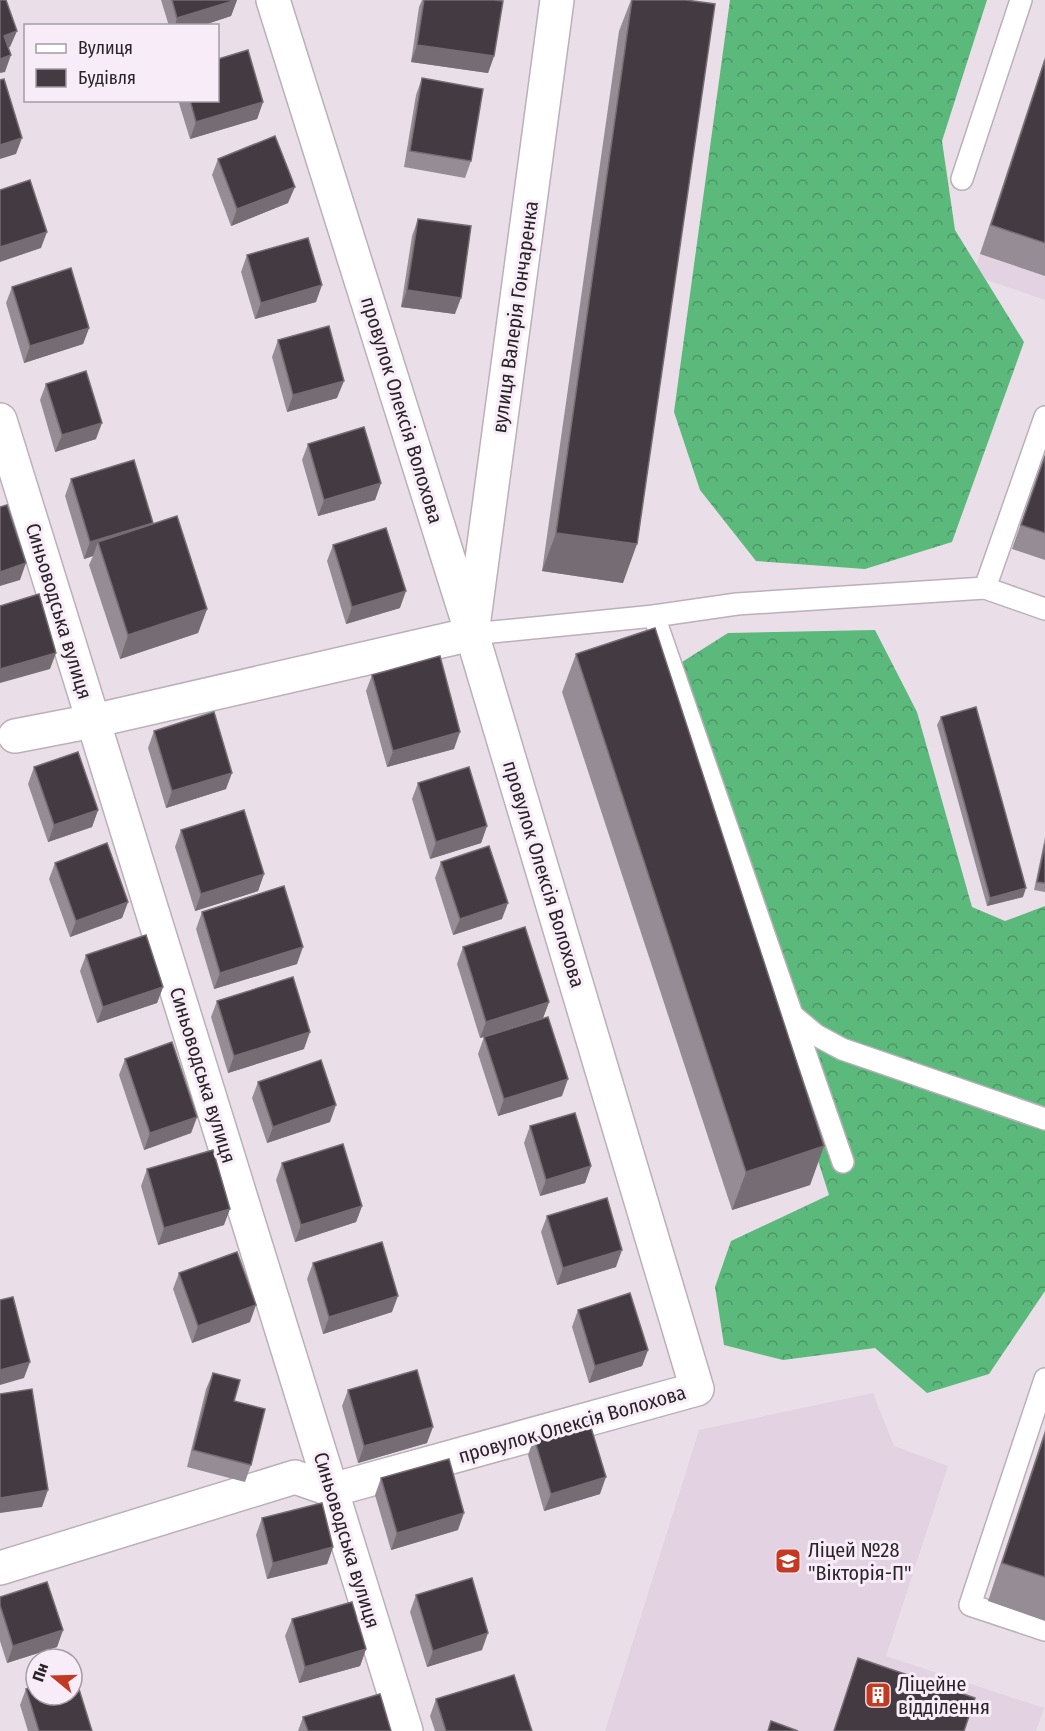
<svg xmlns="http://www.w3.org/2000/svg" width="1045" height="1731" viewBox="0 0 1045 1731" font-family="'Fira Sans Condensed',sans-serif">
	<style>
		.built { fill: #e3d2e2 }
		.forest { fill: url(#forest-crowns) }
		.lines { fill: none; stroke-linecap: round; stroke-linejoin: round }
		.lane-casing { stroke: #bbb0ba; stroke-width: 24 }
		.street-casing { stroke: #bbb0ba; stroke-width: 36 }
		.lane { stroke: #fff; stroke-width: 21 }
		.street { stroke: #fff; stroke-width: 33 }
		.wall { fill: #968c96 }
		.shaded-wall { fill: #756c74 }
		.building { fill: #433a42; stroke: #756c74; stroke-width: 1.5 }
		.labels { text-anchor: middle; stroke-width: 6; stroke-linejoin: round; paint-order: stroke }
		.street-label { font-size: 20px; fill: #282428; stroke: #f7ecf7 }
		.poi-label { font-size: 20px; fill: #282428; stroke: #f7ecf7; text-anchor: start }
	</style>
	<defs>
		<pattern id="forest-crowns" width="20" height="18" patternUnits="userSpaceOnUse" patternTransform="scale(1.5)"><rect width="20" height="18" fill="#5cb97c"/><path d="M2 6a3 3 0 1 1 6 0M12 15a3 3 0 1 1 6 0" fill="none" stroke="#4c9666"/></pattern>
	</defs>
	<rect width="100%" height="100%" fill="#eadfe9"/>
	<g class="built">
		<path d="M1045 57V300L973 275Z"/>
		<path d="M873 1393 894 1446 948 1466 886 1656 1044 1708 1036 1731H605L699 1430Z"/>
	</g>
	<g class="forest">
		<path d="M730 0H987L942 141 955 230 1024 342 952 542 865 569 756 561 700 490 674 412Z"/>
		<path d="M875 630 917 712 972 907 1005 921 1045 906V1291L989 1374 927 1393 875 1348 783 1360 724 1345 715 1287 731 1241 829 1195 663 674 728 633Z"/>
	</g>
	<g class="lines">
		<g class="lane-casing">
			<g id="lane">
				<path d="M962 179 1021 0"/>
				<path d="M985 588 1045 417"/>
				<path d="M654 616 843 1162"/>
				<path d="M472 634 654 616 737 604 985 588 1045 609"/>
				<path d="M792 1015 816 1035 842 1049 1045 1119"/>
				<path d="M1045 1379 970 1605 1045 1630"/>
			</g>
		</g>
		<g class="street-casing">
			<g id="street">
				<path d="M0 420 406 1731"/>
				<path d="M15 736 93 721 472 634 557 0"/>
				<path d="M0 1568 295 1477 332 1490 697 1389 472 634 273 0"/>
			</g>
		</g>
		<use href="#lane" class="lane"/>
		<use href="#street" class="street"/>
	</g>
	<g class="wall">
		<path d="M161 0H237L231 16 201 26H169Z"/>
		<path d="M422 0H494V56L488 73 411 62 419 7Z"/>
		<path d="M631 0H686L623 583 542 571 619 31Z"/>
		<path d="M1045 57V276L980 254Z"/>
		<path d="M422 78 471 161 465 178 404 167 416 95Z"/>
		<path d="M178 100H218L263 102 257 119 190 139Z"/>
		<path d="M218 159 288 203 231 226 212 175Z"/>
		<path d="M418 219 455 314 401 307 412 236Z"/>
		<path d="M247 255 316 302 255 319 241 272Z"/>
		<path d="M12 287 89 328 83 344 24 363 6 303Z"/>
		<path d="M278 340 337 398 287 412 272 357Z"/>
		<path d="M46 384 96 439 55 452 40 400Z"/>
		<path d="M308 444 381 483 375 500 318 516 302 460Z"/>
		<path d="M1045 454V560L1012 549Z"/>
		<path d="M71 479 152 524 207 609 198 633 120 659 89 565 93 556 84 559 65 496Z"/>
		<path d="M333 545 400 608 346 624 327 561Z"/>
		<path d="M576 654 824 1146 810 1185 732 1210 562 692Z"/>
		<path d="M372 675 454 749 387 767 366 691Z"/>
		<path d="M941 717 1023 897 987 906 937 725Z"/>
		<path d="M154 731 226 789 166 808 148 748Z"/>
		<path d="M34 767 98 810 92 827 48 842 28 784Z"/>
		<path d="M418 783 487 826 481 843 430 859 412 799Z"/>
		<path d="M181 830 264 874 258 891 195 911 175 847Z"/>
		<path d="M1045 837V892L1034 890Z"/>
		<path d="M441 862 502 919 453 935 435 878Z"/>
		<path d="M55 863 128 902 122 918 70 937 49 879Z"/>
		<path d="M202 912 297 964 214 989 196 929Z"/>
		<path d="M463 947 549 1002 543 1018 480 1038 457 964Z"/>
		<path d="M86 955 163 987 157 1003 97 1023 80 971Z"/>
		<path d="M217 1001 304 1049 228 1073 211 1017Z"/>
		<path d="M484 1037 562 1096 498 1116 478 1054Z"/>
		<path d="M125 1059 197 1117 191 1133 144 1150 119 1075Z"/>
		<path d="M258 1082 330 1122 267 1143 252 1098Z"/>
		<path d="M530 1126 591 1166 585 1183 540 1196 524 1143Z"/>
		<path d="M282 1163 362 1206 356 1222 295 1242 276 1180Z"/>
		<path d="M147 1169 224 1225 158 1245 141 1186Z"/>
		<path d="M547 1216 616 1267 557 1285 541 1232Z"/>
		<path d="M313 1263 392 1312 323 1334 307 1279Z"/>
		<path d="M179 1273 250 1322 192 1343 173 1289Z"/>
		<path d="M578 1310 648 1350 642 1366 589 1383 572 1327Z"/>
		<path d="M213 1373 234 1401 251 1465 245 1482 187 1467 206 1389Z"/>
		<path d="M348 1390 427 1443 358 1463 342 1406Z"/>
		<path d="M1045 1430V1621L988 1601Z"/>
		<path d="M534 1438 600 1494 544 1511 528 1455Z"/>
		<path d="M381 1478 458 1530 391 1550 375 1495Z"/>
		<path d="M262 1518 333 1547 327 1564 267 1579 256 1535Z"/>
		<path d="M416 1595 482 1650 427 1667 410 1612Z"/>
		<path d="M0 1597 63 1630 57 1647 7 1663 0 1641Z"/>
		<path d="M292 1619 366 1649 360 1666 299 1683 285 1636Z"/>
		<path d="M26 1689 92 1731H28L20 1705Z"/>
		<path d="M436 1699 532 1731H435L430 1716Z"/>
		<path d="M303 1717 391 1731H298Z"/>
	</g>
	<g class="shaded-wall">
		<path d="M237 0 231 16 201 26H175L177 18Z"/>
		<path d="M17 31 10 47 0 51 4 36Z"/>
		<path d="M417 45 494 56 488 73 411 62Z"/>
		<path d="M11 55 5 72 0 73V59Z"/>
		<path d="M263 102 257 119 190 139 196 122Z"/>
		<path d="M22 138 16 154 0 159V145Z"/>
		<path d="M295 187 288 203 231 226 237 209Z"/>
		<path d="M47 232 41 248 0 262V247Z"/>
		<path d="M322 285 316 302 255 319 261 303Z"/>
		<path d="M407 290 461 298 455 314 401 307Z"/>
		<path d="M89 328 83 344 24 363 30 346Z"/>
		<path d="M344 381 337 398 287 412 293 395Z"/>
		<path d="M102 423 96 439 55 452 62 435Z"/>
		<path d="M381 483 375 500 318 516 324 500Z"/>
		<path d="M153 523 147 539 98 542 93 556 84 559 90 542Z"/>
		<path d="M556 533 637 544 623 583 542 571Z"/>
		<path d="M26 563 20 580 0 586V572Z"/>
		<path d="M406 591 400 608 346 624 352 607Z"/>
		<path d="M207 609 198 633 120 659 128 635Z"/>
		<path d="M56 653 50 669 0 683V669Z"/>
		<path d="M460 732 454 749 387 767 393 751Z"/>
		<path d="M232 773 226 789 166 808 172 791Z"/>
		<path d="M98 810 92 827 48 842 54 825Z"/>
		<path d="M487 826 481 843 430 859 436 842Z"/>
		<path d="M264 874 258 891 195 911 201 894Z"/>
		<path d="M1026 888 1023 897 987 906 990 898Z"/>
		<path d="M128 902 122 918 70 937 76 921Z"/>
		<path d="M508 903 502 919 453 935 460 919Z"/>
		<path d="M303 947 297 964 214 989 220 973Z"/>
		<path d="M163 987 157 1003 97 1023 103 1007Z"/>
		<path d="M549 1002 543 1018 480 1038 486 1022Z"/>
		<path d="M310 1032 304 1049 228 1073 234 1056Z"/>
		<path d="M568 1079 562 1096 498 1116 504 1099Z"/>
		<path d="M336 1105 330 1122 267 1143 273 1127Z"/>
		<path d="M197 1117 191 1133 144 1150 150 1133Z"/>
		<path d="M824 1146 810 1185 732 1210 746 1172Z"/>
		<path d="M591 1166 585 1183 540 1196 546 1180Z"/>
		<path d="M362 1206 356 1222 295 1242 301 1225Z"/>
		<path d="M230 1209 224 1225 158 1245 164 1228Z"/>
		<path d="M622 1250 616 1267 557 1285 563 1268Z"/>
		<path d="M398 1296 392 1312 323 1334 329 1317Z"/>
		<path d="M256 1305 250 1322 192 1343 198 1326Z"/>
		<path d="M648 1350 642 1366 589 1383 595 1366Z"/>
		<path d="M30 1362 24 1378 0 1385V1370Z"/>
		<path d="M433 1427 427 1443 358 1463 364 1446Z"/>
		<path d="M606 1477 600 1494 544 1511 551 1494Z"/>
		<path d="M48 1490 42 1507 0 1513V1498Z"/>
		<path d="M464 1513 458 1530 391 1550 397 1533Z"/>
		<path d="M333 1547 327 1564 267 1579 273 1563Z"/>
		<path d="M63 1630 57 1647 7 1663 13 1646Z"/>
		<path d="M488 1633 482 1650 427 1667 433 1651Z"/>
		<path d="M366 1649 360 1666 299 1683 305 1667Z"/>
	</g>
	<g class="building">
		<path d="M0 0H6L17 31 4 36 11 55 0 59Z"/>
		<path d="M172 0H236L177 18Z"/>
		<path d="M424 0H494L503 1 494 56 417 45Z"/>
		<path d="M632 0H686L715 4 637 544 556 533Z"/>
		<path d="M248 50 263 102 196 122 190 100H218V59Z"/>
		<path d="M1045 60V243L991 225Z"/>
		<path d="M422 78 483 89 471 161 410 151Z"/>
		<path d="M4 79 22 138 0 145V80Z"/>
		<path d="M275 136 295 187 237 209 218 159Z"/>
		<path d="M30 180 47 232 0 247V190Z"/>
		<path d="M418 219 471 226 461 298 407 290Z"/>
		<path d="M308 238 322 285 261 303 247 255Z"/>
		<path d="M71 268 89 328 30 346 12 287Z"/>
		<path d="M329 326 344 381 293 395 278 340Z"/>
		<path d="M86 371 102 423 62 435 46 384Z"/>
		<path d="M364 427 381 483 324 500 308 444Z"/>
		<path d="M1045 456V533L1021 525Z"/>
		<path d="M134 460 153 523 90 542 71 479Z"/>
		<path d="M7 505 26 563 0 572V507Z"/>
		<path d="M177 516 207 609 128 635 98 542Z"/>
		<path d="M386 528 406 591 352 607 333 545Z"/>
		<path d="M39 594 56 653 0 669V606Z"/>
		<path d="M655 628 824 1146 746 1172 576 654Z"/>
		<path d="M440 656 460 732 393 751 372 675Z"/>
		<path d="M976 707 1026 888 990 898 941 717Z"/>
		<path d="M214 712 232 773 172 791 154 731Z"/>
		<path d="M78 752 98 810 54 825 34 767Z"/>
		<path d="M469 767 487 826 436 842 418 783Z"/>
		<path d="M244 810 264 874 201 894 181 830Z"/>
		<path d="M107 843 128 902 76 921 55 863Z"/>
		<path d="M1045 844V883L1037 882Z"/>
		<path d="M489 846 508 903 460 919 441 862Z"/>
		<path d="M284 886 303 947 220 973 202 912Z"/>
		<path d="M525 927 549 1002 486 1022 463 947Z"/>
		<path d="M146 935 163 987 103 1007 86 955Z"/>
		<path d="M293 977 310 1032 234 1056 217 1001Z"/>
		<path d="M548 1017 568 1079 504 1099 484 1037Z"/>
		<path d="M172 1042 197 1117 150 1133 125 1059Z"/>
		<path d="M321 1060 336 1105 273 1127 258 1082Z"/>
		<path d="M575 1113 591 1166 546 1180 530 1126Z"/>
		<path d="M343 1144 362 1206 301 1225 282 1163Z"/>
		<path d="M213 1150 230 1209 164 1228 147 1169Z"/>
		<path d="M607 1198 622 1250 563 1268 547 1216Z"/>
		<path d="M382 1242 398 1296 329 1317 313 1263Z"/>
		<path d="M237 1252 256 1305 198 1326 179 1273Z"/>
		<path d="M630 1293 648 1350 595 1366 578 1310Z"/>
		<path d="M13 1297 30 1362 0 1370V1300Z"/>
		<path d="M417 1370 433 1427 364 1446 348 1390Z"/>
		<path d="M213 1373 240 1380 234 1401 265 1409 251 1465 193 1450Z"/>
		<path d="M32 1389 48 1490 0 1498V1394Z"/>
		<path d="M589 1421 606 1477 551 1494 534 1438Z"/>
		<path d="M1045 1434V1577L1002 1563Z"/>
		<path d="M449 1459 464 1513 397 1533 381 1478Z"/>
		<path d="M322 1503 333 1547 273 1563 262 1518Z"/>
		<path d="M472 1578 488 1633 433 1651 416 1595Z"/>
		<path d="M47 1582 63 1630 13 1646 0 1605V1597Z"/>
		<path d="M352 1602 366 1649 305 1667 292 1619Z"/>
		<path d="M858 1658 975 1698 964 1731H834Z"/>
		<path d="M74 1673 92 1731H39L26 1689 36 1685V1695H72V1674Z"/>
		<path d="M514 1675 532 1731H446L436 1699Z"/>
		<path d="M380 1694 391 1731H308L303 1717Z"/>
		<path d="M771 1721 798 1731H768Z"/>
	</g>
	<defs>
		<g id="school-square" transform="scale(1.35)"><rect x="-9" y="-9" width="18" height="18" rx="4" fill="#c43921" stroke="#f7ecf7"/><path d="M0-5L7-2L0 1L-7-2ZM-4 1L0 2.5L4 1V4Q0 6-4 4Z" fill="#fff"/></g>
		<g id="building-square" transform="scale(1.35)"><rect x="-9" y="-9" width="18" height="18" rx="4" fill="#c43921" stroke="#f7ecf7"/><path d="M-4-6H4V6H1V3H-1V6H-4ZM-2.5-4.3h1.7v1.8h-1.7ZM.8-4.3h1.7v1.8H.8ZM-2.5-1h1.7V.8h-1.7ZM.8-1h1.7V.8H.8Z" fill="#fff"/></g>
	</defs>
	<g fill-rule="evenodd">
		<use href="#school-square" x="788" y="1561"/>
		<use href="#building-square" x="878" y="1695"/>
	</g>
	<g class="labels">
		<g class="street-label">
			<text transform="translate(515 317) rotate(-82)" y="7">вулиця Валерія Гончаренка</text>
			<text transform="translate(402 410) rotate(73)" y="7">провулок Олексія Волохова</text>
			<text transform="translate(59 611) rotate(73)" y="7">Синьоводська вулиця</text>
			<text transform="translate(544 874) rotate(73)" y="7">провулок Олексія Волохова</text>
			<text transform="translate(203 1075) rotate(73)" y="7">Синьоводська вулиця</text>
			<text transform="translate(572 1424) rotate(-16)" y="7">провулок Олексія Волохова</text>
			<text transform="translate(347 1540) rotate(73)" y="7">Синьоводська вулиця</text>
		</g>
		<g class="poi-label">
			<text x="808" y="1557">Ліцей №28<tspan x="808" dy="23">"Вікторія-П"</tspan></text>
			<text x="898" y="1691">Ліцейне<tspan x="898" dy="23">відділення</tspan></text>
		</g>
	</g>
	<rect x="24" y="24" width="195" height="78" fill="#f7ecf7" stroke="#a49ca4" stroke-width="1.5"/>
	<rect x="36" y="44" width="30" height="9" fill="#ffffff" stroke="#a49ca4" stroke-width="1.5"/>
	<text x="78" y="54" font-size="18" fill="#282428">Вулиця</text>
	<rect x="36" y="69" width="30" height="18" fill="#433a42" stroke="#a49ca4" stroke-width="1.5"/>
	<text x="78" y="84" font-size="18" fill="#282428">Будівля</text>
	<g transform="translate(54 1677) rotate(289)"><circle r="28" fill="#f7ecf7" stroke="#a49ca4" stroke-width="1.5"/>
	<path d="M0-4.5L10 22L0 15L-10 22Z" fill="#c43921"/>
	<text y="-9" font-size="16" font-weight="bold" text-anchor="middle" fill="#282428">Пн</text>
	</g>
</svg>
